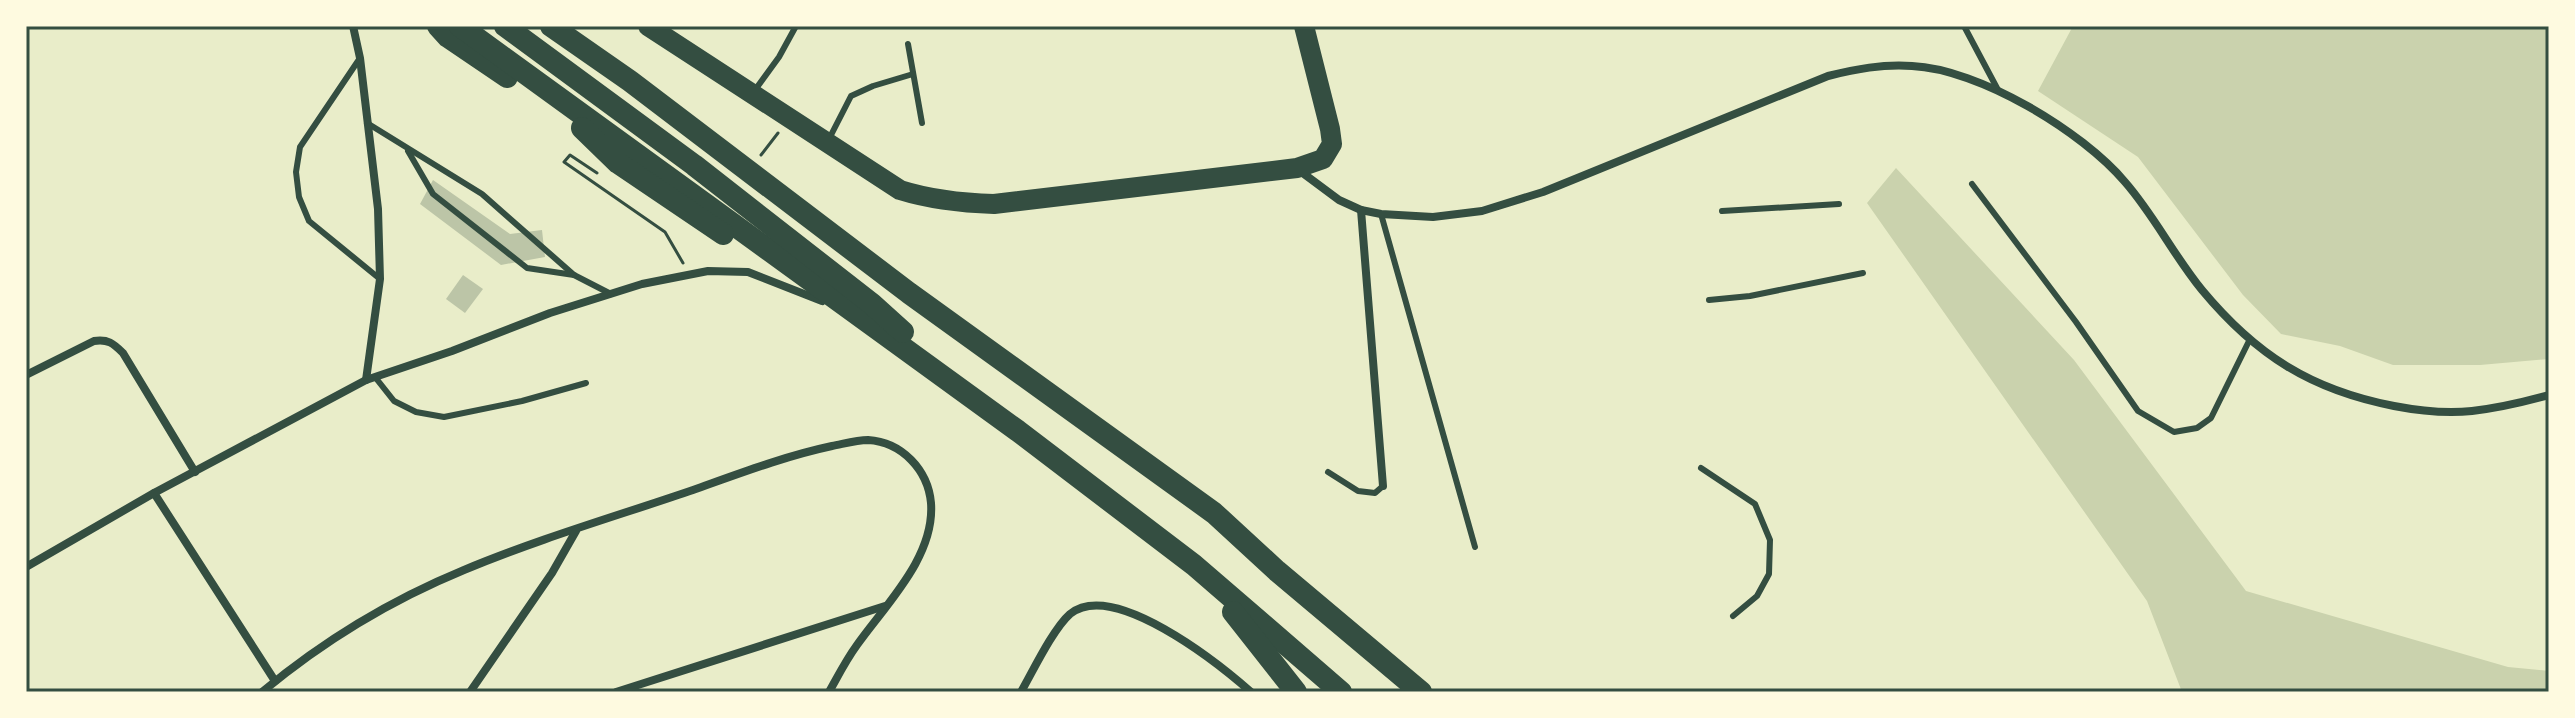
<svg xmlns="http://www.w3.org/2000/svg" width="2575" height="718" viewBox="0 0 2575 718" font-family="Signika,sans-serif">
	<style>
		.green { fill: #cad2ad }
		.building { fill: #bcc5a7 }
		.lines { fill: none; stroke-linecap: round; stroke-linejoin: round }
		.path { stroke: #344e41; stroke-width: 3 }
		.service { stroke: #344e41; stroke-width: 6 }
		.minor { stroke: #344e41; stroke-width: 8 }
		.primary { stroke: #344e41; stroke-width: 20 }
		.motorway { stroke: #344e41; stroke-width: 22 }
		.neatline { fill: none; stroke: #344e41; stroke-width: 3 }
	</style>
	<rect width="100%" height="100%" fill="#e9edc9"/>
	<g class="green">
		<path d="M2073 26H2549V359L2480 365H2393L2340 346 2281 334 2243 295 2138 157 2038 91Z"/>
		<path d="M1896 168 2074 360 2246 591 2508 667 2549 671V692H2182L2147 601 1867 203Z"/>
	</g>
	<g class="building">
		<path d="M433 180 510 234 542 230 545 257 501 265 420 204Z"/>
		<path d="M463 275 483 289 465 313 446 299Z"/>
	</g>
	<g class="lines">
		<g class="path">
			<path d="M761 155 778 133"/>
			<path d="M597 173 570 155 564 162 665 232 683 263"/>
		</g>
		<g class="service">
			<path d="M1964 26 1998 90"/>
			<path d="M908 44 922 123"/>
			<path d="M360 58 300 147 296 172 299 197 309 221 380 279"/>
			<path d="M755 90 779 57 796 26"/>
			<path d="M367 123 482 194 574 275 611 294"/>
			<path d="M829 139 851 96 873 86 913 74"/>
			<path d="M408 151 433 194 527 268 574 275"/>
			<path d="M1972 184 2076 322 2138 411 2174 432 2197 428 2211 418 2249 341"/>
			<path d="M1722 211 1839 204"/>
			<path d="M1381 214 1475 547"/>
			<path d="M1709 300 1750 296 1863 273"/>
			<path d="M375 377 394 401 416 412 444 417 522 401 586 383"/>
			<path d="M1701 468 1755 504 1770 540 1769 574 1757 596 1733 616"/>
			<path d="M1328 472 1358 491 1375 493 1383 486"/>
		</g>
		<g class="minor">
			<path d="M353 26 360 58 378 209 380 279 366 380"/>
			<path d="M1300 171 1339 200 1361 210 1381 214 1433 217 1482 211 1543 192 1828 76C1856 69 1882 64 1912 66 1979 69 2082 131 2125 182 2154 215 2174 256 2202 290 2256 355 2311 390 2394 406 2420 411 2445 414 2472 411 2498 408 2524 402 2549 395"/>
			<path d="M1361 210 1383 486"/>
			<path d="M26 375 94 341C108 339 113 343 123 353L195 472"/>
			<path d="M154 493 275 681"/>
			<path d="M26 567 154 493 366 380 452 351 550 313 642 284 708 271 748 272 822 301"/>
			<path d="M262 692C322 642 391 600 464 570 538 539 617 516 693 490 738 474 785 456 832 446 843 444 856 440 868 440 902 442 928 470 931 503 935 557 886 604 857 645 846 660 838 676 829 692"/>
			<path d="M470 692 552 573 576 531"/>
			<path d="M616 692 885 606"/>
			<path d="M1021 692C1033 671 1053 629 1070 614 1113 579 1218 663 1251 692"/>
		</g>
		<path class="primary" d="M648 26 900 190C932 200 961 203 994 204L1297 168 1323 159 1332 144 1330 129 1304 26"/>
		<g class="motorway">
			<path d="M438 26 448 37 507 77"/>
			<path d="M460 26 1018 431 1194 565 1341 692"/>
			<path d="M505 26 694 165 872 304 903 332"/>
			<path d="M551 26 630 81 909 293 1214 513 1277 571 1421 692"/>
			<path d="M582 128 618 163 723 234"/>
			<path d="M1233 612 1296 692"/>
		</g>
	</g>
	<rect width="2575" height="718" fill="none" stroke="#fefae0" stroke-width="56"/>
	<rect x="28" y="28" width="2519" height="662" class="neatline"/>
</svg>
